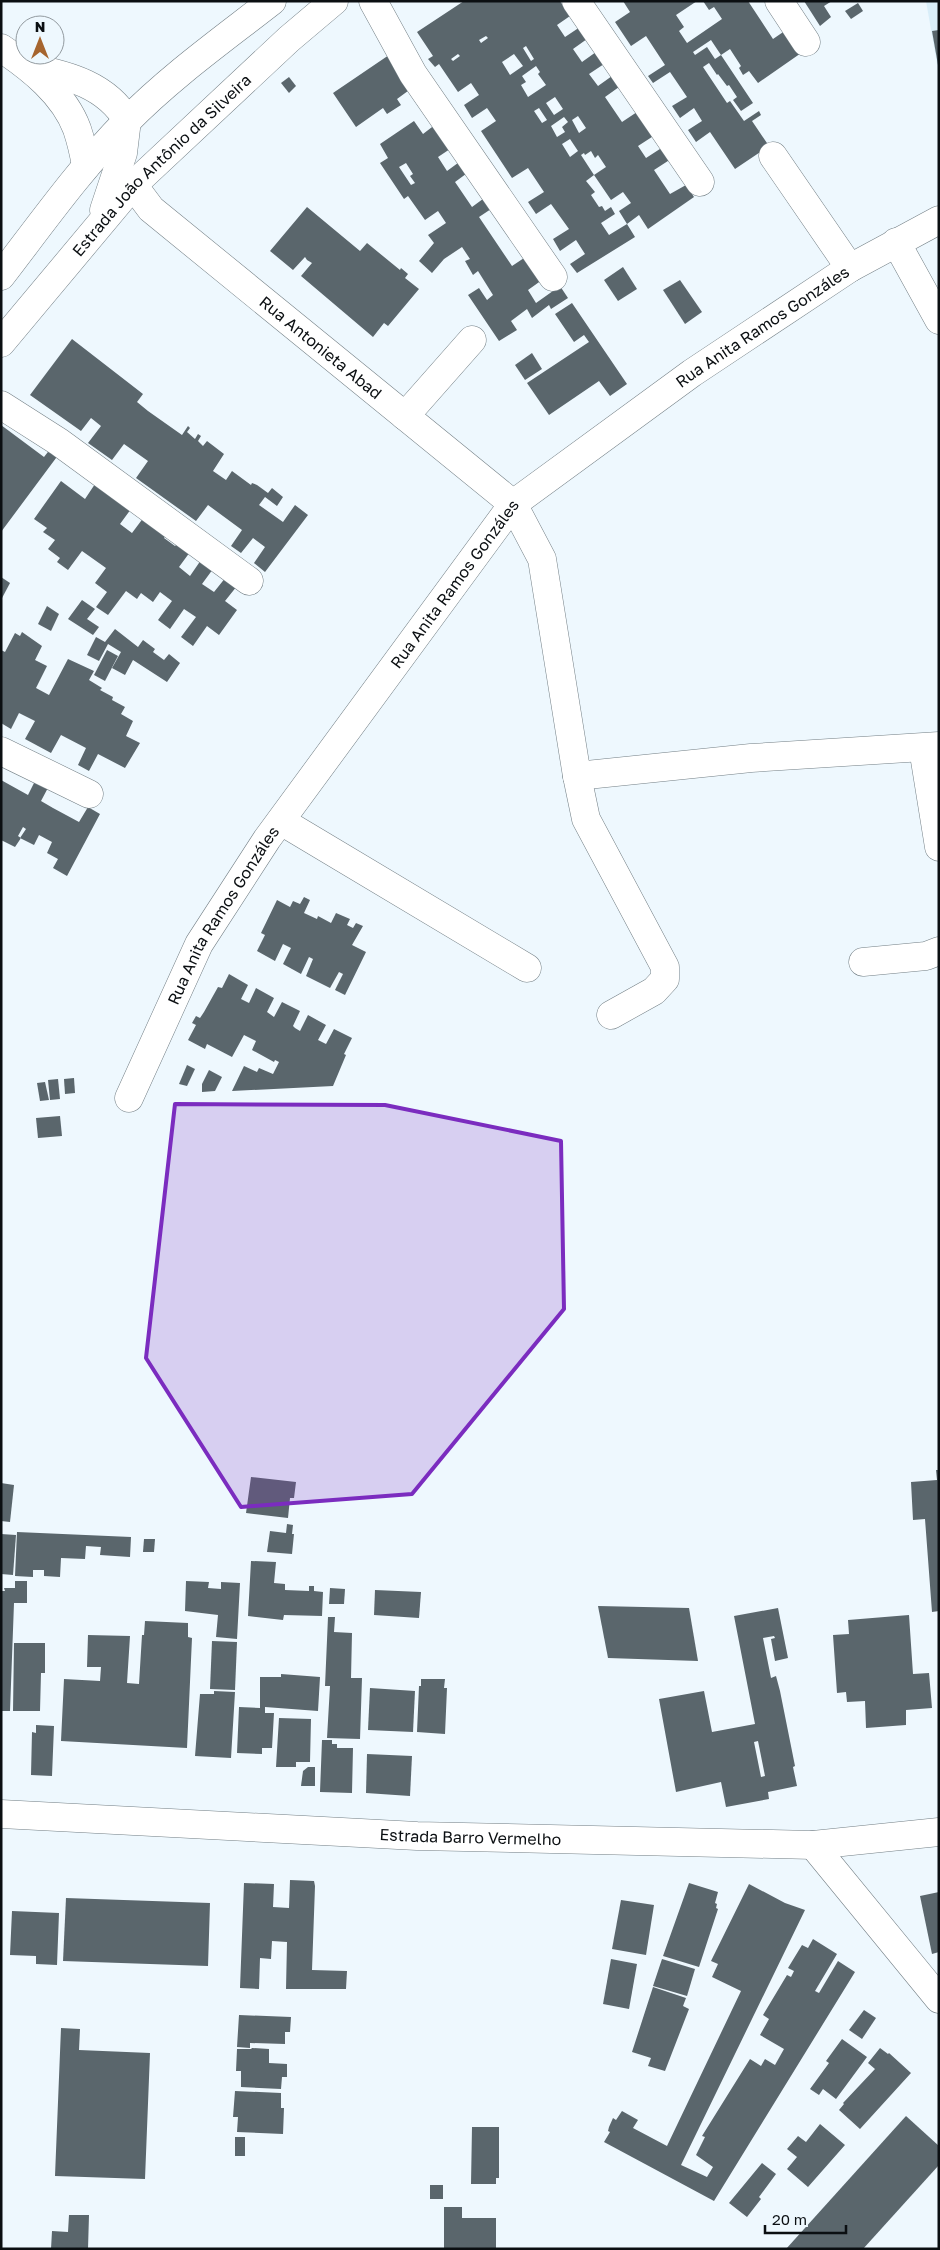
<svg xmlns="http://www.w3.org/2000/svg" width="940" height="2250" viewBox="0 0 940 2250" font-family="'Golos Text',sans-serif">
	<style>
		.built { fill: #d9eef9 }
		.building { fill: #5a666c; fill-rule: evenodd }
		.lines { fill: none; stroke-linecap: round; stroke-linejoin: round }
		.minor-casing { stroke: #737f85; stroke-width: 29 }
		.tertiary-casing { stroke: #737f85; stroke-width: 29 }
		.secondary-casing { stroke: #737f85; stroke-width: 29 }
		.minor { stroke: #fff; stroke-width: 28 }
		.tertiary { stroke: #fff; stroke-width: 28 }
		.secondary { stroke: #fff; stroke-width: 28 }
		.marked { fill: #7b2cbf; fill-opacity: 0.2; stroke: #7b2cbf; stroke-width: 4; stroke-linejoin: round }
		.labels { text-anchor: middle; stroke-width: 4; stroke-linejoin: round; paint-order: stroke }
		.street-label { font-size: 16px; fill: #0b0f12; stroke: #eef8fe }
	</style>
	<rect width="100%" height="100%" fill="#eef8fe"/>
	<path class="built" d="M926 1H939V75Z"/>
	<g class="building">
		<path d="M464 1H560L570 16 557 25 565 37 580 27 587 39 573 49 582 62 596 52 604 64 589 74 598 86 612 76 619 87 605 97 622 122 637 112 655 135 638 146 646 158 663 147 671 159 654 170 670 194 686 185 694 197 648 229 639 215 627 224 619 211 631 203 623 192 611 200 594 175 606 167 598 155 595 158 591 151 585 155 584 153 581 155 594 175 586 181 595 192 591 195 599 207 602 206 605 211 611 207 615 214 601 223 609 235 627 224 635 237 577 273 570 264 585 254 576 240 560 251 553 239 569 229 551 204 536 214 528 202 544 192 528 168 512 178 481 131 496 121 487 108 472 118 464 105 479 95 471 83 458 92 439 64 435 67 428 59 433 56 417 32ZM486 36 488 38 481 43 479 40ZM526 46 534 59 531 61 523 48ZM458 54 460 56 453 61 451 59ZM514 54 523 66 510 75 502 62ZM536 66 540 72 538 74 546 85 528 97 521 85 526 82 522 76ZM555 97 563 109 554 115 546 103ZM539 108 547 120 542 123 534 111ZM578 116 586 128 579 133 572 120ZM564 117 568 122 562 127 565 132 557 137 551 126ZM570 139 578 151 570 157 562 144Z"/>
		<path d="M623 1H697L676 15 684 27 679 31 687 43 722 19 714 7 709 10 703 1H748L773 39 789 28 804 51 758 83 749 71 743 75 739 68 741 66 730 49 721 55 711 40 693 52 695 55 707 47 715 59 721 55 753 103 741 111 733 100 737 97 729 85 727 86 718 74 717 75 709 63 703 67 727 103 730 101 744 121 759 111 761 115 752 121 769 146 735 169 710 132 696 142 688 130 702 121 694 108 680 118 672 106 687 97 670 72 653 83 648 76 665 65 646 36 631 46 615 22 630 12Z"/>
		<path d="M804 1H832L824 6 831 17 820 26Z"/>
		<path d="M858 3 863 11 851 19 845 11Z"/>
		<path d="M939 30V65H938L932 31Z"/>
		<path d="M389 55 412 88 397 99 401 105 387 114 383 108 356 127 333 93Z"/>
		<path d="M289 77 296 86 289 93 281 83Z"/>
		<path d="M414 121 423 134 436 124 453 147 438 157 447 171 462 160 470 171 455 182 472 207 487 196 494 207 479 217 512 266 527 256 542 280 528 290 536 303 560 286 568 298 551 309 549 305 532 318 527 309 511 321 517 330 499 341 468 295 479 288 487 300 493 295 478 271 473 275 465 261 470 259 462 247 444 259 432 273 419 261 434 243 428 235 446 223 438 211 425 220 408 196 404 199 380 163 388 158 380 144ZM406 163 413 174 410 176 415 183 411 185 399 167Z"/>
		<path d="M307 207 360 251 367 243 400 270 401 268 408 274 405 278 419 289 388 326 384 323 373 337 301 276 312 263 307 260 305 257 293 270 270 251Z"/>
		<path d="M623 267 637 289 618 301 604 280Z"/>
		<path d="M680 280 702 312 685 324 663 290Z"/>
		<path d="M572 303 627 384 610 396 599 381 549 415 527 383 589 342 584 335 574 342 555 314Z"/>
		<path d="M72 339 143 394 137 402 148 411 182 435 188 426 190 428 187 432 195 439 198 434 201 436 198 441 203 446 207 441 224 454 213 471 226 480 232 471 251 485 252 483 257 485 268 493 272 488 283 497 277 506 265 497 259 505 283 522 295 505 308 515 265 572 254 563 265 547 253 538 241 553 231 546 242 530 208 505 196 521 136 478 148 461 124 444 112 460 88 443 101 426 91 418 81 431 30 395Z"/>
		<path d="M532 353 542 369 525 380 515 365Z"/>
		<path d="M1 425 44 457 51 448 59 454 1 532Z"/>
		<path d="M61 481 85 499 95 484 131 509 120 524 132 533 144 517 166 535 164 538 175 546 178 543 190 552 179 567 190 576 201 560 213 569 202 584 214 592 226 577 237 586 225 601 237 610 219 635 207 626 193 646 181 637 196 617 184 609 170 629 158 620 172 601 160 592 153 602 141 593 137 599 126 591 108 615 96 607 107 592 95 583 106 568 82 551 68 570 57 562 60 558 48 549 55 540 43 532 47 528 34 519Z"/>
		<path d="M1 577 10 583 1 600Z"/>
		<path d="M82 600 95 609 87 619 99 627 93 635 68 619Z"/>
		<path d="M47 606 59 614 51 631 38 624Z"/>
		<path d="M115 629 138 647 143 640 155 649 153 652 164 660 169 654 180 663 167 682 133 660 125 675 112 668 121 652 108 644 99 661 87 655 96 637 105 642Z"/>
		<path d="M22 632 42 646 35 660 47 666 36 688 49 695 68 659 94 671 89 680 102 688 100 690 113 697 112 700 125 707 121 714 133 721 126 736 140 743 125 768 98 754 89 771 78 765 86 748 61 735 51 753 25 739 35 721 19 713 11 729 1 723V650L5 652 15 633 20 636Z"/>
		<path d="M107 650 118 656 105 681 94 675Z"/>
		<path d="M37 777 50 784 41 801 53 808 79 822 88 807 100 814 67 876 53 868 58 859 47 853 52 842 39 835 34 845 20 838 26 829 23 827 18 836 21 838 15 847 1 840V780L28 795Z"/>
		<path d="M304 897 310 900 304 913 317 919 318 916 331 923 336 913 350 919 347 925 353 928 356 923 363 926 352 945 366 952 345 995 335 990 343 974 339 972 330 988 306 976 313 959 309 957 301 974 283 964 291 948 283 944 275 961 257 951 265 935 261 933 277 900 290 907 293 901 300 904Z"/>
		<path d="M229 974 248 985 241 999 249 1003 256 988 274 998 267 1012 274 1017 282 1002 300 1011 293 1026 295 1028 300 1031 308 1015 326 1025 318 1040 326 1044 334 1029 352 1038 344 1054 346 1055 333 1086 232 1091 244 1066 257 1072 259 1068 273 1074 279 1062 275 1060 274 1062 252 1050 256 1041 244 1035 232 1057 207 1044 205 1049 188 1040 196 1025 192 1023 196 1016 200 1018 204 1012 218 987 222 988Z"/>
		<path d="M187 1065 195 1069 187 1086 179 1084Z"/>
		<path d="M209 1070 222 1077 215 1091 202 1092V1084Z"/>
		<path d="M74 1078 75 1093 65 1094 64 1079Z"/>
		<path d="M58 1079 60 1099 50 1100 48 1080Z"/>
		<path d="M45 1082 49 1100 40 1101 37 1083Z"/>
		<path d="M60 1116 62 1136 38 1138 36 1118Z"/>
		<path d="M936 1470H939V1611L932 1612 925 1519 913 1520 911 1482 937 1480Z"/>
		<path d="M251 1477 296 1482 294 1498H290L288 1518 246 1513Z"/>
		<path d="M1 1483 14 1485 10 1522 1 1521Z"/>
		<path d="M287 1524 293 1525 292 1534H294L292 1554 267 1552 270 1531 286 1533Z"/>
		<path d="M17 1532 131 1537 130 1557 100 1555 101 1547 86 1546 85 1559 61 1558 60 1577 44 1576V1570H33V1577L15 1576Z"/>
		<path d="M1 1534 16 1535 13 1575 1 1574Z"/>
		<path d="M144 1539H155L154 1552H143Z"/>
		<path d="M251 1561 276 1562 274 1583 285 1584V1590L309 1591V1586H314V1591L323 1592 322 1616 284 1615 283 1620 248 1616Z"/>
		<path d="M15 1581H27V1603H14L10 1711H1V1591H5L4 1588H15Z"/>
		<path d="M186 1581 209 1582 208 1588 221 1589V1582L240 1583 237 1639 216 1637 218 1615 185 1611Z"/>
		<path d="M330 1588 345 1589 344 1604H329Z"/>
		<path d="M375 1590 421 1592 419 1618 374 1615Z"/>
		<path d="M598 1606 689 1608 698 1661 608 1658Z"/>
		<path d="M778 1608 788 1658 775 1661 771 1639 775 1638 774 1636 763 1638 771 1678 776 1676 780 1691 795 1766 793 1767 797 1786 768 1792 769 1799 726 1807 721 1782 676 1792 659 1699 704 1691 712 1732 755 1724 734 1616ZM758 1741 765 1776 761 1777 754 1742Z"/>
		<path d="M909 1615 913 1674 929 1673 932 1708 906 1710V1725L866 1728 865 1701 847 1702 846 1692 837 1693 833 1635 849 1634 848 1620Z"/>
		<path d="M328 1617H335L334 1632 352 1633 351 1678H362L360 1739 327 1738 330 1686H325Z"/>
		<path d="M145 1621 188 1623V1637L192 1638 187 1748 61 1741 64 1679 100 1681 101 1667H87L88 1635 130 1636 127 1683 139 1684 142 1635H144Z"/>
		<path d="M212 1641 237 1642 235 1690 210 1689Z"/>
		<path d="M14 1643H45V1673H41L40 1711H13Z"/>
		<path d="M281 1674 320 1677 318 1711 265 1707V1713H274L272 1748H262V1754L237 1753 239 1707 260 1708V1677H281Z"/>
		<path d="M421 1679H445L444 1688H447L445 1734 417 1732 419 1686H421Z"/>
		<path d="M370 1688 415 1691 413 1732 368 1730Z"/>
		<path d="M214 1691 235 1692 231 1758 195 1756 200 1694H214Z"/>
		<path d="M279 1718 311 1719 310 1762H296V1767H276Z"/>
		<path d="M36 1725 54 1726 52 1776 31 1775 32 1732 36 1733Z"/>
		<path d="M322 1740H332V1744H337V1748H353L352 1793 320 1792Z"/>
		<path d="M367 1754 412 1756 410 1796 366 1793Z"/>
		<path d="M308 1767H315V1786H301L303 1771Z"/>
		<path d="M290 1880 314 1881 315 1886 312 1970 347 1971 346 1989H286L287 1942 272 1941 271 1959 260 1958 259 1989 240 1988 244 1883 274 1884 273 1907 289 1908Z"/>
		<path d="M689 1883 718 1892 715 1903 717 1904 716 1908 718 1909 699 1967 663 1956Z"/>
		<path d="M749 1884 785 1903 805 1910 681 2165 707 2177 713 2167 696 2155 705 2137 702 2136 750 2059 761 2066 765 2059 775 2065 784 2049 760 2035 769 2019 763 2015 787 1975 791 1977 794 1971 788 1968 802 1945 808 1948 813 1939 837 1954 815 1991 819 1993 838 1961 855 1972 714 2201 604 2142 610 2132 608 2131 609 2127 613 2118 616 2120 622 2111 638 2120 633 2128 667 2146 741 1991 712 1977 718 1964 711 1961Z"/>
		<path d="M939 1892V1952L932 1954 920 1896Z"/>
		<path d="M66 1898 210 1903 208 1966 63 1961Z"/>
		<path d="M621 1900 654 1905 646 1955 612 1949Z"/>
		<path d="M12 1911 59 1913 57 1965 36 1964V1956L10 1955Z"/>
		<path d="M611 1959 637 1964 629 2009 603 2004Z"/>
		<path d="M662 1959 695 1969 687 1996 653 1986Z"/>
		<path d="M653 1987 686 1998 683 2006 689 2009 665 2071 648 2066 651 2058 632 2052Z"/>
		<path d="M864 2010 876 2018 862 2039 849 2030Z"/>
		<path d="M239 2015 291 2017 290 2032H285V2044L250 2043V2048L237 2047Z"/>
		<path d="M61 2028 80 2029 79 2050 150 2053 145 2179 55 2176Z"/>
		<path d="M842 2039 867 2057 836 2099 823 2089 819 2095 810 2089 829 2063 826 2061Z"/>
		<path d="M252 2048 269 2049V2063L287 2064V2077H282L281 2089 241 2087V2071H236L237 2049H251Z"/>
		<path d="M880 2048 888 2054 889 2053 911 2073 860 2129 839 2110 844 2104 843 2103 875 2069 868 2063Z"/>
		<path d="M235 2091 281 2093V2108H284L283 2134 237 2132 238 2117H233Z"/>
		<path d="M906 2116 939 2146V2165L863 2249H786Z"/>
		<path d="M820 2124 845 2145 808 2187 787 2169 797 2157 787 2149 798 2136 806 2142Z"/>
		<path d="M472 2127H499V2178H496V2184H471Z"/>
		<rect x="235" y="2137" width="10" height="19"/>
		<path d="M762 2163 776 2174 759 2197 761 2199 747 2217 729 2203Z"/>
		<rect x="430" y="2185" width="13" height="14"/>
		<path d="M444 2207H462V2218H496V2249H444Z"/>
		<path d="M69 2215H89L88 2249H51L52 2231 68 2232Z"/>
	</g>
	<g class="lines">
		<g class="minor-casing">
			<g id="minor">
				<path d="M373 1 413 74 553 277"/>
				<path d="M576 1 700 182"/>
				<path d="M779 1 806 42"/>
				<path d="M1 48C31 68 64 94 77 129 81 141 84 154 86 166"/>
				<path d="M31 68C69 75 107 86 127 120"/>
				<path d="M773 156 850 268"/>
				<path id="s1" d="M133 185 151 209 513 504 542 559 577 776 751 758 939 746"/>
				<path d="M896 242 939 320"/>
				<path d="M1 405 59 442 249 581"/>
				<path d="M405 416 472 340"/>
				<path d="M923 748 939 847"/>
				<path d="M1 751 89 794"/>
				<path d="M577 776 586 819 665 967V979L654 991 611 1015"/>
				<path d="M281 821 527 968"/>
				<path d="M863 962 926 956 939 951"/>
				<path id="s2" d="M129 1098 199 944 267 839 513 504 692 373 850 268 939 220"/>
			</g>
		</g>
		<g class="tertiary-casing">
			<g id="tertiary">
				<path id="s3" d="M1 1814 417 1836 813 1845 939 1832"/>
				<path d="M813 1845 939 1999"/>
			</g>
		</g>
		<g class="secondary-casing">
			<g id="secondary">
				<path d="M104 210 123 153 127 120"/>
				<path d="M1 276C41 224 80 169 126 122 170 77 222 40 272 1"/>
				<path id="s4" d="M1 343 133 185 289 39 334 1"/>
			</g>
		</g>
		<use href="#minor" class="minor"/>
		<use href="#tertiary" class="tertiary"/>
		<use href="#secondary" class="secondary"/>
	</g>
	<path class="marked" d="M175 1104 385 1105 561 1141 564 1309 412 1494 241 1507 146 1358Z"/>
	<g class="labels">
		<g class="street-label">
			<text dy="6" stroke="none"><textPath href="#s4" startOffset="240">Estrada João Antônio da Silveira</textPath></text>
			<text dy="6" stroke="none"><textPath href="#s2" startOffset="1016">Rua Anita Ramos Gonzáles</textPath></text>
			<text dy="6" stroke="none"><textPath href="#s1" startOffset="249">Rua Antonieta Abad</textPath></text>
			<text dy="6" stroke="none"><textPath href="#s2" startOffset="611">Rua Anita Ramos Gonzáles</textPath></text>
			<text dy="6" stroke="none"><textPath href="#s2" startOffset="206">Rua Anita Ramos Gonzáles</textPath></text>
			<text dy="6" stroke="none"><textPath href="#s3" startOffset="470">Estrada Barro Vermelho</textPath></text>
		</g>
	</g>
	<rect width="940" height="2250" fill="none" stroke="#0b0f12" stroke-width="5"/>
	<g transform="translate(40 40)"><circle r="24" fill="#eef8fe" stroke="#939ba0"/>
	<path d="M0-4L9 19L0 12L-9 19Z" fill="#a6652f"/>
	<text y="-8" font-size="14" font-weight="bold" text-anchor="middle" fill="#0b0f12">N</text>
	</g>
	<path d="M765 2225v8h81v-8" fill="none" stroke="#0b0f12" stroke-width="2.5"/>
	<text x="772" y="2225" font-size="15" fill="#0b0f12" stroke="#eef8fe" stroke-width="4" paint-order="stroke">20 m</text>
</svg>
